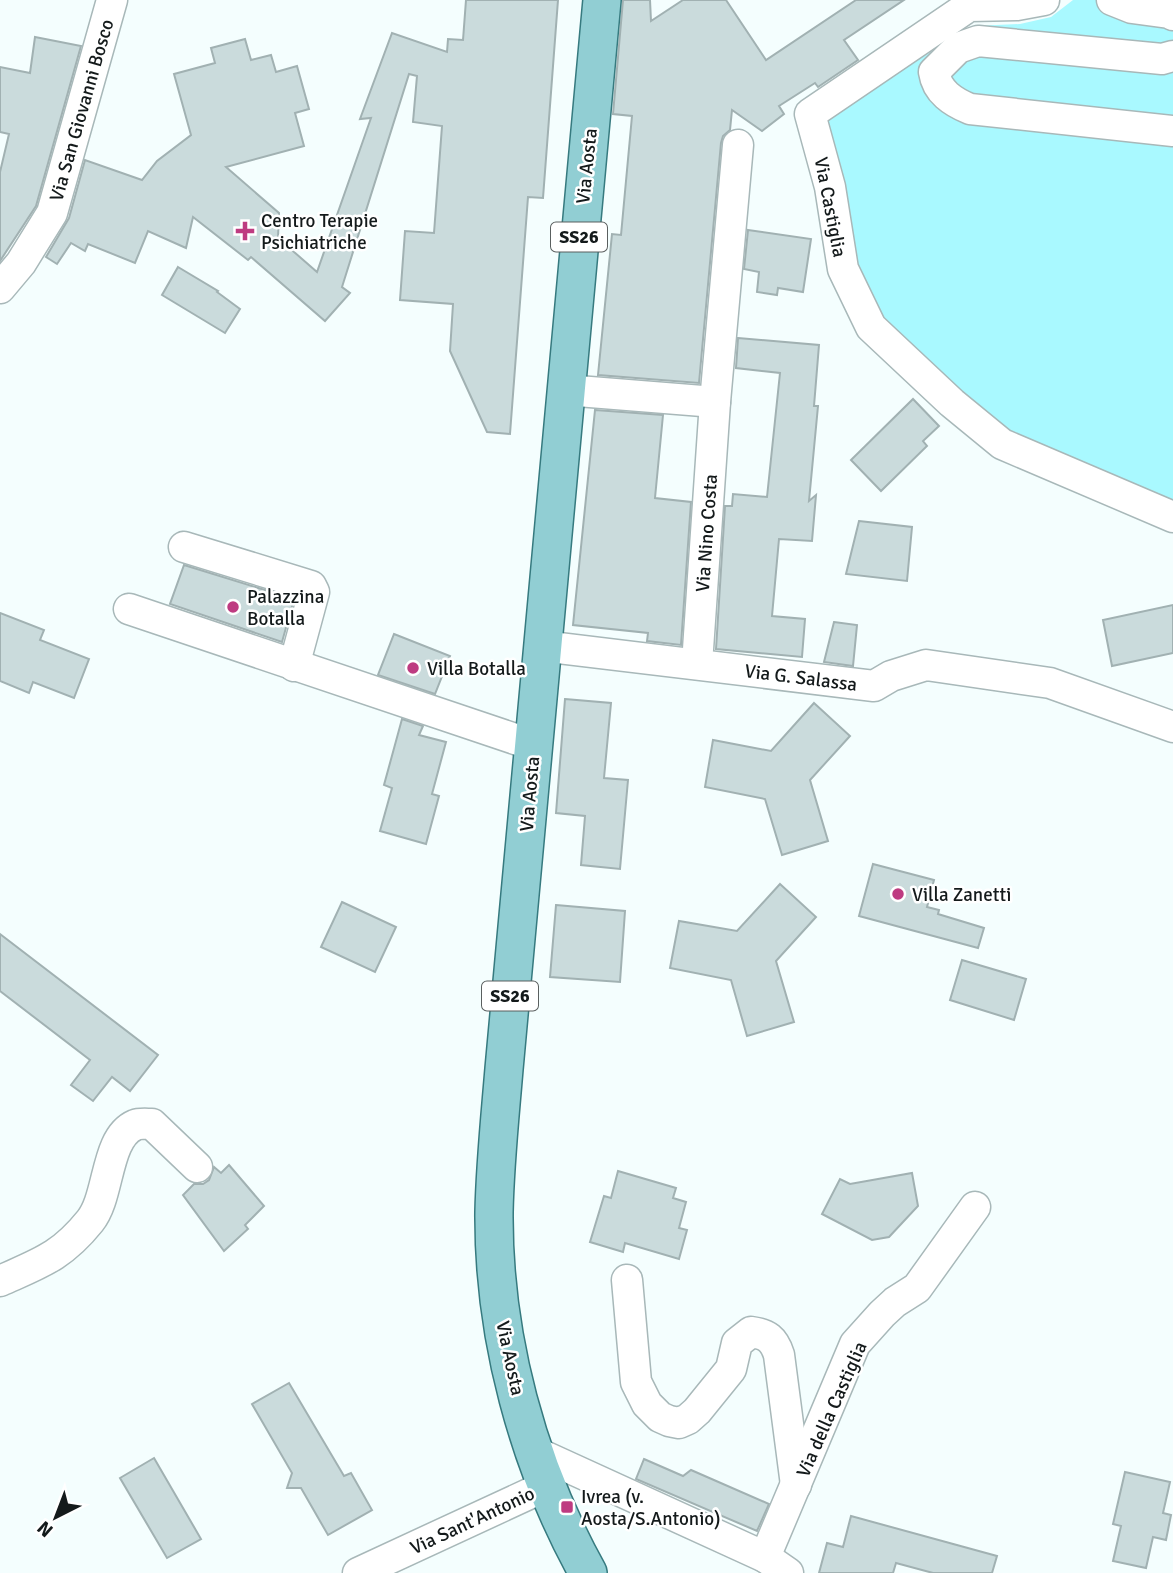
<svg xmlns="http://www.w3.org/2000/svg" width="1173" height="1573" viewBox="0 0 1173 1573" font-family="Signika,sans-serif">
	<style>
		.green { fill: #a9f9ff }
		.building { fill: #cadbdc; stroke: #a1b1b2; stroke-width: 2 }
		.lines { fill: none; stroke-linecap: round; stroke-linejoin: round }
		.minor-casing { stroke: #a8b8b9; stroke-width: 33 }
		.major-casing { stroke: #367a7f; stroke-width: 40 }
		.minor { stroke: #fff; stroke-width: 30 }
		.major { stroke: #91ced3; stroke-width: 37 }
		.poi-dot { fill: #be3b81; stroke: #fff; stroke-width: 2.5 }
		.labels { text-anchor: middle; stroke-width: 5; stroke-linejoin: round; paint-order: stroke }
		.shield { fill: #fff; stroke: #5a5f5f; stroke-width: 2 }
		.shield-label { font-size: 18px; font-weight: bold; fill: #141a1b }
		.street-label { font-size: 19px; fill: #141a1b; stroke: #fff }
		.poi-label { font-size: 19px; fill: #141a1b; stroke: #fff; text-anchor: start }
	</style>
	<rect width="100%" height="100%" fill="#f4fefe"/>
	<path class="green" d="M1073 0H1173V512L1006 439 882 321 853 266 824 116 974 26 1020 24 1051 17Z"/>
	<g class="building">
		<path d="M466 0H558L543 198 528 197 510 434 487 432 450 351 453 304 400 300 405 231 434 233 442 126 413 122 417 76 409 74 342 287 350 293 325 321 251 257 248 260 193 217 186 248 148 231 135 263 88 244 85 251 71 243 57 264 46 257 69 218 85 160 142 180 157 161 191 135 174 74 215 63 211 48 245 39 251 60 271 55 276 72 297 66 309 109 295 113 304 146 226 167 279 213 278 238 317 272 371 118 360 119 392 33 447 52 448 39 463 40Z"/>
		<path d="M623 0H650L651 21 683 0H726L766 60 856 0H904L844 40 858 60 818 87 815 83 779 106 784 114 762 131 732 110 730 130 723 136 721 143 699 383 598 375 612 234 621 235 632 116 613 114Z"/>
		<path d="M35 37 81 46 36 206 0 261V172L9 134 0 132V67L30 73Z"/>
		<path d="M748 230 811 239 803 292 778 288 777 295 757 292 759 272 744 269Z"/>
		<path d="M178 267 218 291 217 292 240 309 225 333 162 295Z"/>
		<path d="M738 338 819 345 814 406H818L809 501 816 495 812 541 779 539 772 616 805 619 802 657 716 649 725 506H732L733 494 767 497 780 373 736 368Z"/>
		<path d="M913 399 939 426 923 441 927 446 881 491 851 460Z"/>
		<path d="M595 410 663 415 655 498 691 502 681 645 647 641 648 633 573 625Z"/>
		<path d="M859 521 912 527 907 581 846 574Z"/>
		<path d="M184 565 294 599 282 642 170 604Z"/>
		<path d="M1173 605V653L1112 666 1103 620Z"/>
		<path d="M0 613 44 630 40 640 89 659 74 698 33 682 29 693 0 681Z"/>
		<path d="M834 622 857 625 853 666 824 662Z"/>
		<path d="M394 634 450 656 435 694 378 675Z"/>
		<path d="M565 699 611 703 604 778 628 780 620 869 581 865 585 816 556 813Z"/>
		<path d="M814 703 850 736 810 780 828 841 782 855 765 799 705 787 713 740 771 751Z"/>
		<path d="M402 719 423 726 419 735 446 742 432 794 439 796 426 844 380 831 392 788 384 785Z"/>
		<path d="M873 864 934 880 927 907 939 910 938 914 984 928 978 948 859 916Z"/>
		<path d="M780 884 816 917 776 961 794 1022 747 1036 731 980 670 968 679 921 737 931Z"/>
		<path d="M342 902 396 927 375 972 321 947Z"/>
		<path d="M556 905 625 911 620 982 550 977Z"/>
		<path d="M0 934 158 1055 130 1091 112 1077 93 1101 71 1085 90 1060 0 991Z"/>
		<path d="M962 960 1026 979 1014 1020 950 1000Z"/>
		<path d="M229 1165 264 1206 245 1225 248 1229 224 1251 183 1195 194 1184H203L209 1180 214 1167 221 1173Z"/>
		<path d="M618 1171 676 1188 673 1198 686 1202 679 1228 687 1230 679 1259 625 1243 623 1252 590 1242 604 1196 611 1198Z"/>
		<path d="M912 1173 918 1206 889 1237 872 1240 822 1214 840 1179 850 1184Z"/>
		<path d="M289 1383 344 1476 351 1473 372 1510 328 1535 301 1488H287L292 1473 252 1404Z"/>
		<path d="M154 1458 201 1539 167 1558 120 1478Z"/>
		<path d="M644 1459 683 1476 691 1470 769 1504 757 1531 636 1479Z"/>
		<path d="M1125 1472 1170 1482 1163 1513 1171 1515 1166 1540 1153 1537 1146 1568 1113 1561 1121 1526 1113 1524Z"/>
		<path d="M851 1516 997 1556 992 1573H933L896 1563 893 1573H819L827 1543 843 1547Z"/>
	</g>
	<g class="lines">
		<g class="minor-casing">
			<g id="minor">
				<path d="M1044 0 1017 5 969 6 810 114 830 187 843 269 871 327 952 403 1002 444 1173 517"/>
				<path d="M1112 0 1132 8 1169 13 1173 15"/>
				<path d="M1173 56 1162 59 978 41 958 48 934 72C937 92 953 102 970 109L1173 131"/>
				<path d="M0 288 21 263 52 213 112 0"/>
				<path d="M565 390 715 402"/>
				<path d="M184 547 311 586 314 592 294 666"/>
				<path d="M129 609 533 745"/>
				<path d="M542 646 874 686 891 676 926 665 1050 683 1173 727"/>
				<path d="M697 664 715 402 738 145"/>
				<path d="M627 1280 636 1382 647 1404 660 1417 669 1421 679 1423 688 1419 697 1411 731 1369 737 1343 751 1332C767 1334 774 1339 779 1355L796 1485"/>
				<path d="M0 1281C40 1263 61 1257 90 1221 110 1197 105 1138 135 1125 140 1123 147 1124 152 1124L197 1167"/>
				<path d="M535 1452 765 1557 855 1344 882 1314 895 1302 917 1288 975 1207"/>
				<path d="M765 1557 788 1573"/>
				<path d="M358 1573 546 1486"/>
			</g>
		</g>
		<g class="major-casing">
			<path id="major" d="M588 1573C528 1465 493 1337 494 1212 495 1164 500 1117 504 1069L602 0"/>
		</g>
		<use href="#minor" class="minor"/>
		<use href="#major" class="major"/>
	</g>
	<g class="poi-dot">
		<path d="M241.5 220.5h7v7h7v7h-7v7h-7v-7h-7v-7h7z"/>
		<circle cx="233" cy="607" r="7"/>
		<circle cx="413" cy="668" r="7"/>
		<circle cx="898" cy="894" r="7"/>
		<rect x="560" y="1500" width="14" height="14" rx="3.5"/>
	</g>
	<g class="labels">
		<g class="shield">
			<rect x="551" y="222.5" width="56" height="29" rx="5"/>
			<rect x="482" y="981.5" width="56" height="29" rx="5"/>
		</g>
		<g class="shield-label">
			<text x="579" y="243">SS26</text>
			<text x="510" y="1002">SS26</text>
		</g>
		<g class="street-label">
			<text transform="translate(81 110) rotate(-74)" y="7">Via San Giovanni Bosco</text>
			<text transform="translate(586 166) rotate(-84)" y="7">Via Aosta</text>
			<text transform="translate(831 207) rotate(79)" y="7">Via Castiglia</text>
			<text transform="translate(706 533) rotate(-86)" y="7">Via Nino Costa</text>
			<text transform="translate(801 677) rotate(7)" y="7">Via G. Salassa</text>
			<text transform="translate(529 794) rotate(-85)" y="7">Via Aosta</text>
			<text transform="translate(511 1358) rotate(78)" y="7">Via Aosta</text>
			<text transform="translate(831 1409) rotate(-66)" y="7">Via della Castiglia</text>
			<text transform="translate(472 1520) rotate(-25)" y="7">Via Sant'Antonio</text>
		</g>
		<g class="poi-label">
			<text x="261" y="227">Centro Terapie<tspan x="261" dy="22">Psichiatriche</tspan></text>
			<text x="247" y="603">Palazzina<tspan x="247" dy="22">Botalla</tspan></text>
			<text x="427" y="675">Villa Botalla</text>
			<text x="912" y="901">Villa Zanetti</text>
			<text x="581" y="1503">Ivrea (v.<tspan x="581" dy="22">Aosta/S.Antonio)</tspan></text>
		</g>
	</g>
	<g transform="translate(56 1517) rotate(222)" stroke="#ffffff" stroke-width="5" paint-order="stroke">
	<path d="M0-5L12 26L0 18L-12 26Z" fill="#141a1b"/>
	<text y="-10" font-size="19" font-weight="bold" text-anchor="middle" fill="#141a1b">N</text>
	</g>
</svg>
